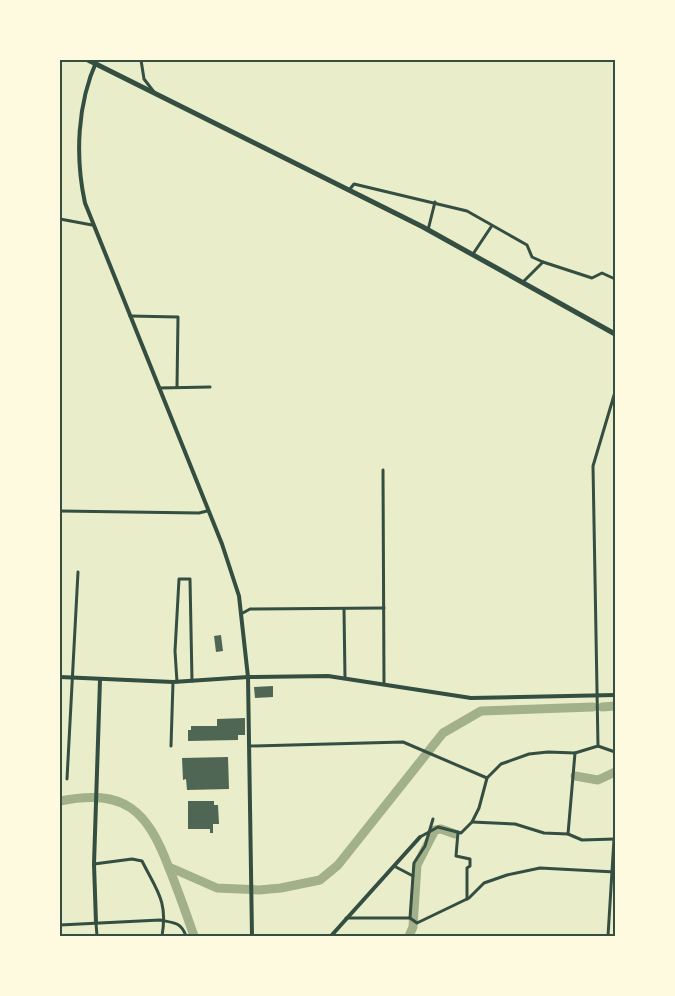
<svg xmlns="http://www.w3.org/2000/svg" width="675" height="996" viewBox="0 0 675 996" font-family="'Noto Sans',sans-serif">
	<style>
		.lines { fill: none; stroke-linecap: round; stroke-linejoin: round }
		.river { stroke: #a3b18a; stroke-width: 9 }
		.building { fill: #4f6655 }
		.minor { stroke: #344e41; stroke-width: 3 }
		.tertiary { stroke: #344e41; stroke-width: 4 }
		.trunk { stroke: #344e41; stroke-width: 5 }
		.neatline { fill: none; stroke: #344e41; stroke-width: 2 }
	</style>
	<rect width="100%" height="100%" fill="#e9edc9"/>
	<g class="lines">
		<g class="river">
			<path d="M602 707 615 706"/>
			<path d="M575 776 598 780 615 772"/>
			<path d="M60 801C125 788 147 810 169 868 178 890 186 913 194 936"/>
			<path d="M169 867 217 888 259 890 281 888 320 880 338 865 443 733 481 711 593 707"/>
			<path d="M409 936 413 927 417 865 435 830 441 829 455 834"/>
		</g>
	</g>
	<g class="building">
		<path d="M221 635 223 651 216 652 214 636Z"/>
		<path d="M273 686V697L255 698 254 687Z"/>
		<path d="M245 718V735H238V740L188 741V730H191V726H217V719Z"/>
		<path d="M228 757 229 789 187 790 186 779 183 780 182 758Z"/>
		<path d="M188 801H214V805H218L219 824H213V833H210V829H188Z"/>
	</g>
	<g class="lines">
		<g class="minor">
			<path d="M141 60 144 79 154 92"/>
			<path d="M350 189 354 184 467 211 527 245 532 257 543 262 592 278 602 273 615 279"/>
			<path d="M60 219 92 225"/>
			<path d="M428 230 435 202"/>
			<path d="M473 254 491 227"/>
			<path d="M523 282 543 262"/>
			<path d="M130 316 178 317 177 387"/>
			<path d="M159 388 210 387"/>
			<path d="M383 470 384 684"/>
			<path d="M60 511 199 513 207 511"/>
			<path d="M344 609 345 678"/>
			<path d="M241 614 250 609 384 608"/>
			<path d="M177 682 175 651 179 579H190L192 681"/>
			<path d="M171 746 173 682"/>
			<path d="M250 746 403 742 487 778"/>
			<path d="M598 746 615 752"/>
			<path d="M67 779 78 572"/>
			<path d="M472 822 515 824 544 833 568 834 582 840 615 839"/>
			<path d="M458 832 456 856 470 859V866L467 868V899"/>
			<path d="M568 834 575 753"/>
			<path d="M420 837 438 827 461 833 472 822 479 808 487 778 501 764 529 754 548 752 575 753 598 746 593 466 615 392"/>
			<path d="M94 864 132 859 142 861C157 891 168 901 162 936"/>
			<path d="M394 866 413 876 410 918"/>
			<path d="M413 876 414 863 425 846 433 819"/>
			<path d="M346 918H410L417 923 469 898 484 883 507 875 540 868 615 872"/>
			<path d="M96 923 97 936"/>
			<path d="M60 925 160 920C174 923 181 922 186 936"/>
			<path d="M608 936 614 839"/>
		</g>
		<g class="tertiary">
			<path d="M97 60C77 104 75 157 85 203L222 544 239 596 248 677 252 936"/>
			<path d="M60 677 173 682 248 677 328 676 471 698 615 695"/>
			<path d="M96 923 94 864 100 680"/>
			<path d="M331 936 420 837"/>
		</g>
		<path class="trunk" d="M88 60 423 227 615 334"/>
	</g>
	<rect width="675" height="996" fill="none" stroke="#fefae0" stroke-width="122"/>
	<rect x="61" y="61" width="553" height="874" class="neatline"/>
</svg>
